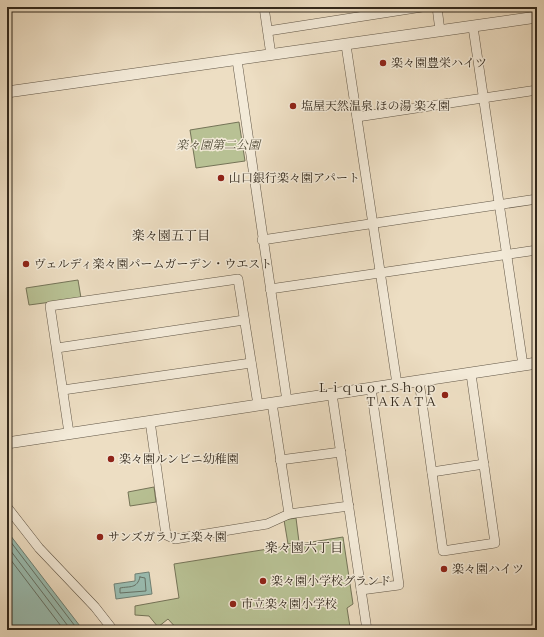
<svg xmlns="http://www.w3.org/2000/svg" width="544" height="637" viewBox="0 0 544 637" font-family="'Sorts Mill Goudy','Noto Serif JP',serif">
	<style>
		.green { fill: #b8c194; stroke: #757458 }
		.water { fill: #9abcb0; stroke: #708175 }
		.lines { fill: none; stroke-linecap: round; stroke-linejoin: round }
		.shore { stroke: #667266; stroke-width: 1 }
		.minor-casing { stroke: #615646; stroke-width: 10 }
		.tertiary-casing { stroke: #615646; stroke-width: 12 }
		.minor { stroke: #f3ead8; stroke-width: 9 }
		.tertiary { stroke: #f3ead8; stroke-width: 11 }
		.poi-dot { fill: #8f2418; stroke: #f3ead8; stroke-width: 1.5 }
		.labels { text-anchor: middle; stroke-width: 3; stroke-linejoin: round; paint-order: stroke }
		.poi-label { font-size: 12px; fill: #32281c; stroke: #f3ead8; text-anchor: start }
		.park-label { font-size: 12px; font-style: italic; fill: #544e3a; stroke: #f3ead8 }
		.neighbourhood-label { font-size: 13px; fill: #32281c; stroke: #f3ead8 }
	</style>
	<rect width="100%" height="100%" fill="#eddec3"/>
	<filter id="stains"><feTurbulence type="fractalNoise" baseFrequency=".005" numOctaves="4"/><feColorMatrix values="0 0 0 0 .2 0 0 0 0 .09 0 0 0 0 .02 0 0 0 .5 -.17"/></filter>
	<radialGradient id="worn" r=".72"><stop offset=".6" stop-color="#630" stop-opacity="0"/><stop offset="1" stop-color="#630" stop-opacity=".3"/></radialGradient>
	<g class="green">
		<path d="M239 122 245 161 196 168 190 130Z"/>
		<path d="M78 280 81 298 29 305 26 288Z"/>
		<path d="M154 487 156 502 130 506 128 492Z"/>
		<path d="M296 518 299 542 288 544 284 520Z"/>
		<path d="M343 537 353 604 347 608 350 627 333 630H178L168 619 158 627 149 616 135 615V606L179 598 174 564Z"/>
	</g>
	<g class="water">
		<path d="M7 531 83 630H7Z"/>
		<path d="M149 572 152 594 116 599 114 584 135 581V574Z"/>
	</g>
	<g class="lines">
		<g class="shore">
			<path d="M7 537 78 630"/>
			<path d="M7 546 71 630"/>
			<path d="M7 555 64 630"/>
			<path d="M140 577 145 578 146 591 120 593V588C130 586 137 589 140 577Z"/>
		</g>
		<g class="minor-casing">
			<g id="minor">
				<path d="M264 7 271 55"/>
				<path d="M437 7 440 31"/>
				<path d="M473 27 523 365"/>
				<path d="M268 31 422 7"/>
				<path d="M346 45 397 384"/>
				<path d="M237 60 287 401"/>
				<path d="M357 117 537 90"/>
				<path d="M262 240 537 199"/>
				<path d="M270 289 537 250"/>
				<path d="M57 348 244 320"/>
				<path d="M419 381 443 551 495 543 471 374"/>
				<path d="M63 390 251 363"/>
				<path d="M332 394 367 630"/>
				<path d="M272 403 289 514"/>
				<path d="M150 421 166 535 175 539 267 524 289 514 349 506"/>
				<path d="M69 433 50 306 238 279 258 405"/>
				<path d="M280 460 341 452"/>
				<path d="M432 472 484 464"/>
				<path d="M7 507 39 548 95 607 113 630"/>
				<path d="M361 590 399 585 371 388"/>
			</g>
		</g>
		<g class="tertiary-casing">
			<g id="tertiary">
				<path d="M7 92 537 17"/>
				<path d="M7 443 537 363"/>
			</g>
		</g>
		<use href="#minor" class="minor"/>
		<use href="#tertiary" class="tertiary"/>
	</g>
	<g class="poi-dot">
		<circle cx="383" cy="63" r="4"/>
		<circle cx="293" cy="106" r="4"/>
		<circle cx="221" cy="178" r="4"/>
		<circle cx="26" cy="264" r="4"/>
		<circle cx="445" cy="395" r="4"/>
		<circle cx="111" cy="459" r="4"/>
		<circle cx="100" cy="537" r="4"/>
		<circle cx="444" cy="569" r="4"/>
		<circle cx="263" cy="581" r="4"/>
		<circle cx="233" cy="604" r="4"/>
	</g>
	<g class="labels">
		<g class="poi-label">
			<text x="391" y="67">楽々園豊栄ハイツ</text>
			<text x="301" y="110">塩屋天然温泉 ほの湯 楽々園</text>
			<text x="229" y="182">山口銀行楽々園アパート</text>
			<text x="34" y="268">ヴェルディ楽々園パームガーデン・ウエスト</text>
			<text x="437" y="392" text-anchor="end">ＬｉｑｕｏｒＳｈｏｐ<tspan x="437" dy="14">ＴＡＫＡＴＡ</tspan></text>
			<text x="119" y="463">楽々園ルンビニ幼稚園</text>
			<text x="108" y="541">サンズガラリエ楽々園</text>
			<text x="452" y="573">楽々園ハイツ</text>
			<text x="271" y="585">楽々園小学校グランド</text>
			<text x="241" y="608">市立楽々園小学校</text>
		</g>
		<g class="park-label">
			<text x="218" y="149">楽々園第二公園</text>
		</g>
		<g class="neighbourhood-label">
			<text x="171" y="240">楽々園五丁目</text>
			<text x="304" y="552">楽々園六丁目</text>
		</g>
	</g>
	<rect width="544" height="637" fill="none" stroke="#eddec3" stroke-width="24"/>
	<rect x="8" y="8" width="528" height="621" fill="none" stroke="#32281c" stroke-width="2"/>
	<rect x="12" y="12" width="520" height="613" fill="none" stroke="#32281c"/>
	<rect width="100%" height="100%" filter="url(#stains)"/>
	<rect width="100%" height="100%" fill="url(#worn)"/>
</svg>
